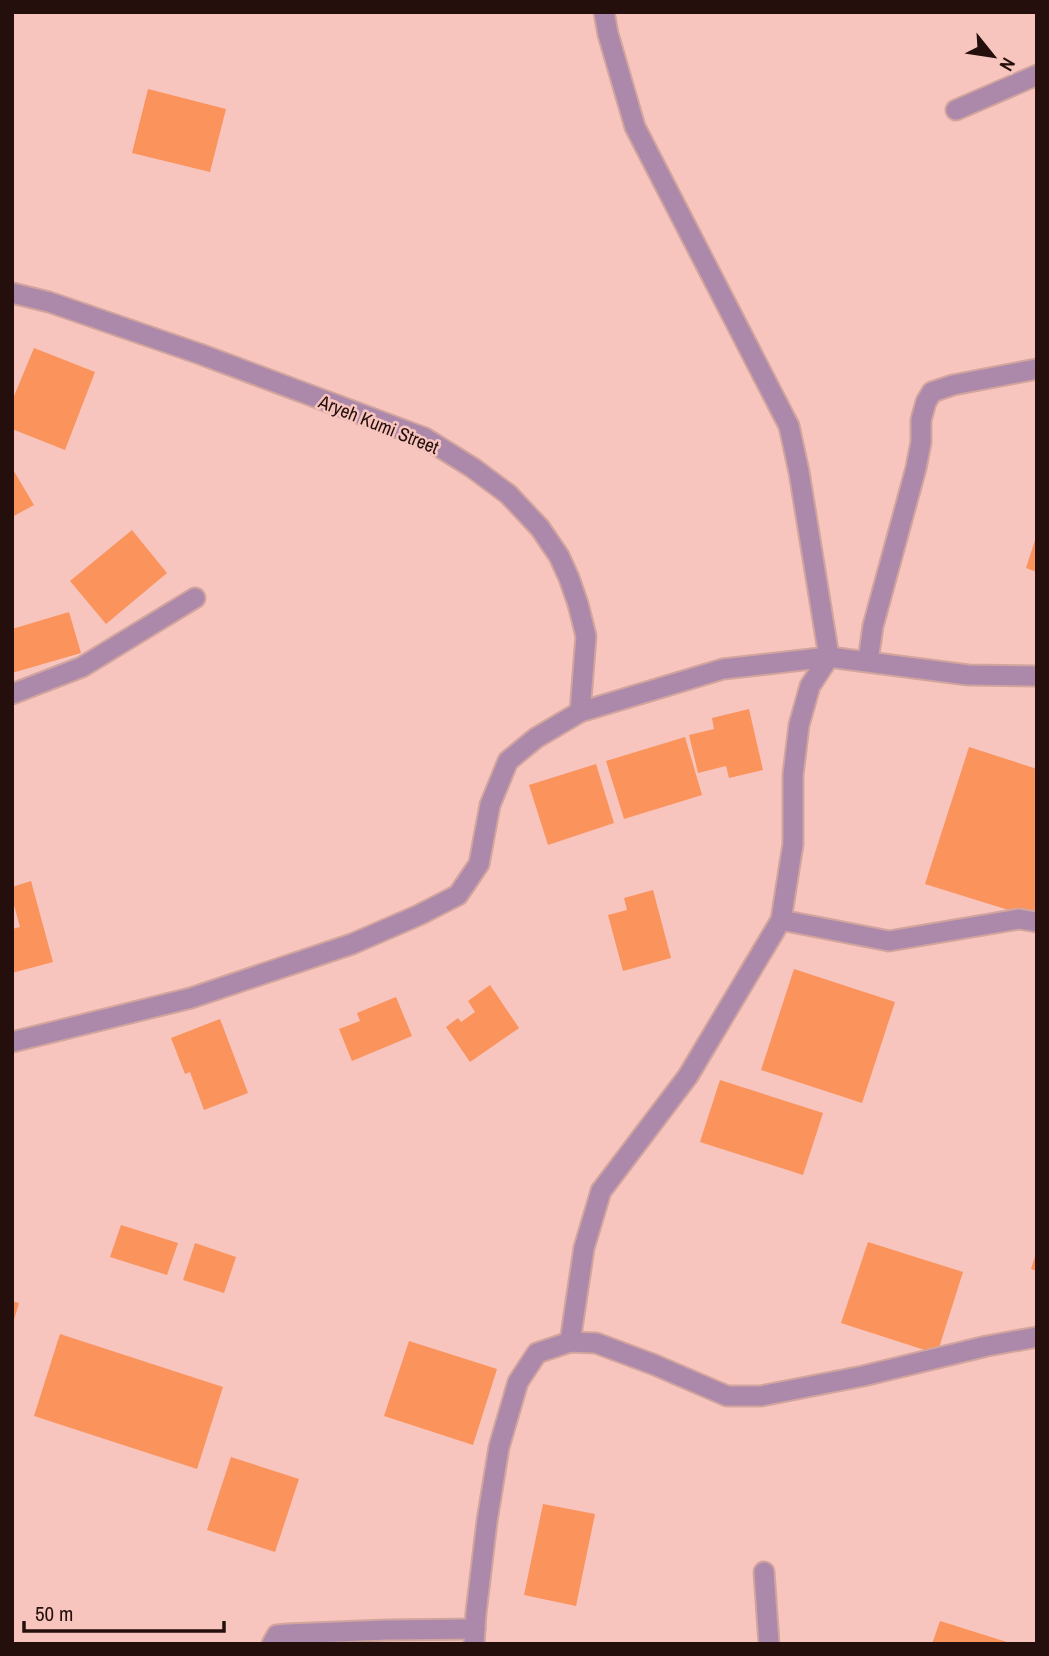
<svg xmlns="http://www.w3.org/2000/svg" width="1049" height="1656" viewBox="0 0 1049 1656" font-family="'Archivo Narrow',sans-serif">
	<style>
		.building { fill: #fa935c }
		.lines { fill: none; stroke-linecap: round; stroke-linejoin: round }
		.minor-casing { stroke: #d1a49e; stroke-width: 23 }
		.minor { stroke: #ac88aa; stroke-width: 19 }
		.labels { text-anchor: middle; stroke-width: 5; stroke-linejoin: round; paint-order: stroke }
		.street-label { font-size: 19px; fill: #250f0d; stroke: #f7c5be }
	</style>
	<rect width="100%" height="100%" fill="#f7c5be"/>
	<g class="building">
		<path d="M148 89 226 109 210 172 132 153Z"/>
		<path d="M34 348 95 372 65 450 12 429V401Z"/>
		<path d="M12 468 34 505 12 517Z"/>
		<path d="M132 530 167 573 106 624 70 581Z"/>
		<path d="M1036 537H1037V572L1026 568Z"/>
		<path d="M69 612 81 653 12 673V629Z"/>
		<path d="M749 709 763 770 729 778 726 766 698 773 689 735 714 729 712 718Z"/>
		<path d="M685 737 702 795 624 819 606 761Z"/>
		<path d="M969 747 1037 769V919L925 884Z"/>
		<path d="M596 764 614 823 548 845 529 785Z"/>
		<path d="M31 881 53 962 12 973V929L20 927 12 898V887Z"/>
		<path d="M653 890 671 958 623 971 608 915 627 910 624 898Z"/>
		<path d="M794 969 895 1002 862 1103 761 1070Z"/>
		<path d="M490 985 519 1028 470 1062 446 1027 458 1018 461 1022 475 1012 468 1001Z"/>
		<path d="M396 997 412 1036 352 1061 339 1029 360 1021 357 1013Z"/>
		<path d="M220 1019 248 1093 204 1110 190 1072 185 1074 171 1038Z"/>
		<path d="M720 1080 823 1113 803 1175 700 1142Z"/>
		<path d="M121 1225 178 1243 167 1275 110 1257Z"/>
		<path d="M868 1242 963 1272 937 1354 841 1323Z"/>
		<path d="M195 1243 236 1257 224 1293 183 1280Z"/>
		<path d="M1036 1253H1037V1271L1031 1269Z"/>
		<path d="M12 1301 19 1303 13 1323H12Z"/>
		<path d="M60 1334 223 1387 197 1469 34 1416Z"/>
		<path d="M409 1341 497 1369 473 1445 384 1416Z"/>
		<path d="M231 1457 299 1479 275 1552 207 1530Z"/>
		<path d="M543 1504 595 1514 576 1606 524 1595Z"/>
		<path d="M940 1621 1010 1643V1644H932Z"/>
	</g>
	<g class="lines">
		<g class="minor-casing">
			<g id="minor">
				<path d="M604 12 608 34 635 127 789 426 799 472 829 657 810 686 799 725 793 775V844L781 920 889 941 1019 919 1037 922"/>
				<path d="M956 110 1037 75"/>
				<path d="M12 293 49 302 200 354 425 438 473 468 508 494 540 528 559 556 569 578 578 604 586 636 580 712"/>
				<path d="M868 661 873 626 916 468 921 442V420L926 402 932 392 953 385 1037 369"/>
				<path d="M12 694 82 667 195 598"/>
				<path d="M12 1042 191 998 352 944 419 915 458 895 479 864 490 805 508 761 536 738 580 712 723 669 829 657 968 675 1037 676"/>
				<path d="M570 1342 584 1248 601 1191 688 1076 781 920"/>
				<path d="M764 1572 769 1644"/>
				<path d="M272 1644 277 1635 288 1634 386 1630 475 1629"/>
				<path d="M474 1644 476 1613 487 1521 499 1447 518 1382 537 1353 570 1342 596 1343 655 1365 727 1396H761L863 1376 987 1346 1037 1337"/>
			</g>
		</g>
		<use href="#minor" class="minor"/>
	</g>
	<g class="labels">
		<g class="street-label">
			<text transform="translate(379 424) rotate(22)" y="7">Aryeh Kumi Street</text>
		</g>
	</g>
	<rect width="1049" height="1656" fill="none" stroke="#250f0d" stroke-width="28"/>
	<g transform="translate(993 56) rotate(120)" stroke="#f7c5be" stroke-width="5" paint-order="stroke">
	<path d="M0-5L12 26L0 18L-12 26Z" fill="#250f0d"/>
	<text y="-10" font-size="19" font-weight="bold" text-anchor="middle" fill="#250f0d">N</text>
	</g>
	<path d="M24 1621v10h200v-10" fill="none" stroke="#250f0d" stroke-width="3.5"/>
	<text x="35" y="1621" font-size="21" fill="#250f0d" stroke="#f7c5be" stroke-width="5" paint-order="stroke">50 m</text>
</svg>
